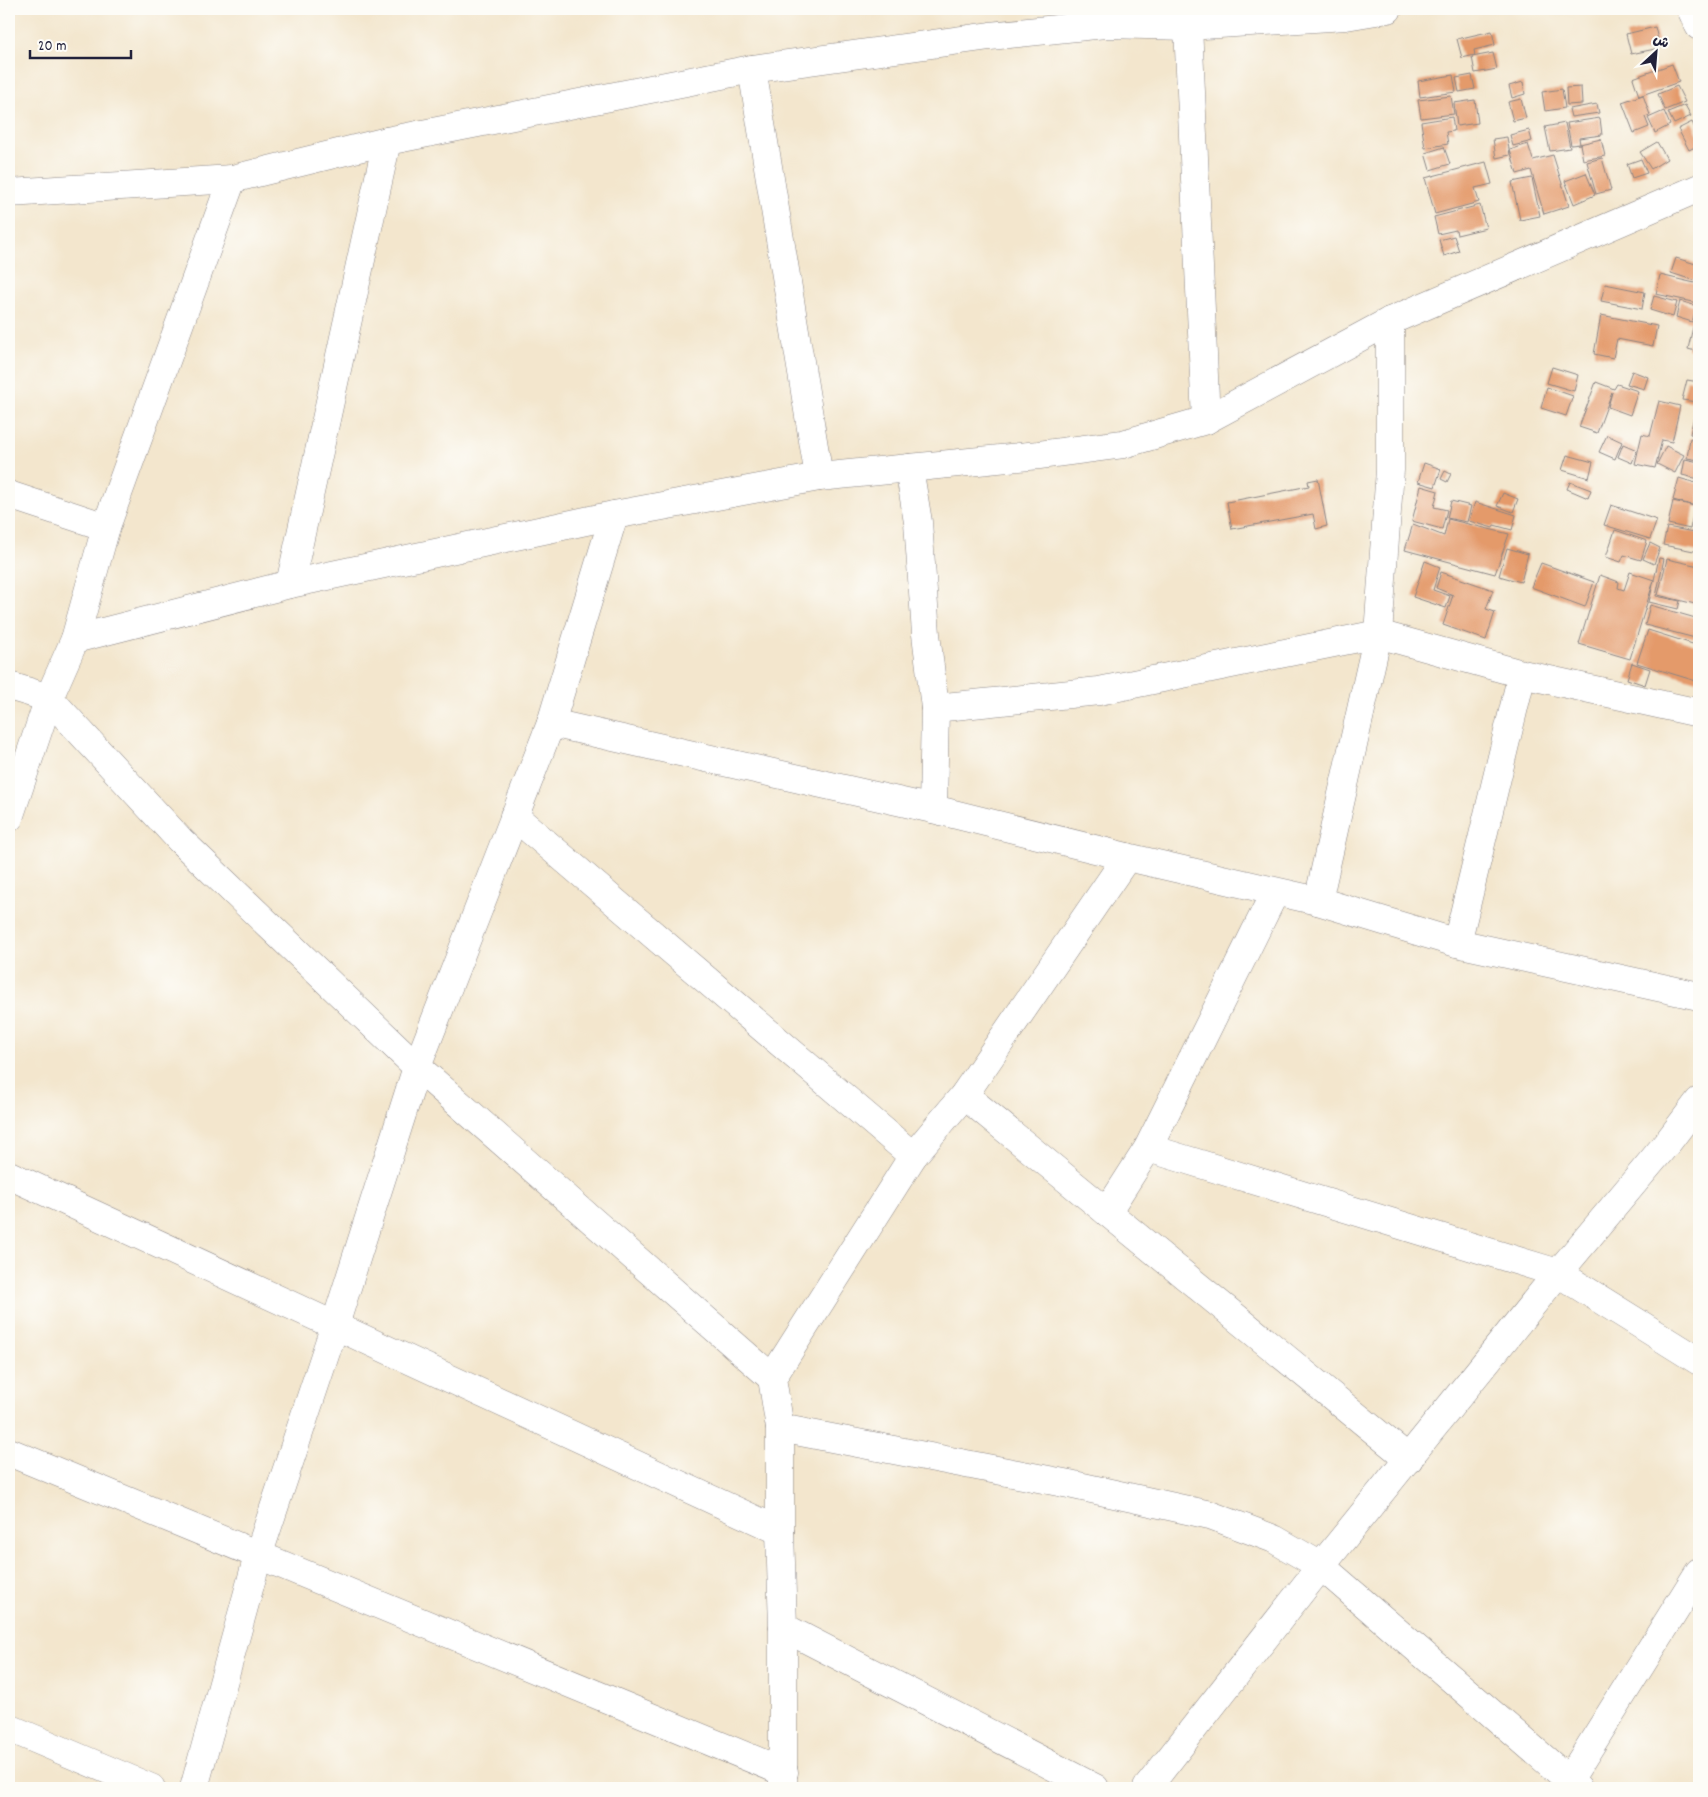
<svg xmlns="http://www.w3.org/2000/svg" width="1708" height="1797" viewBox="0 0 1708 1797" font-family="Dekko,'Playpen Sans Arabic',sans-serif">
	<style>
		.building { fill: #e49a6b }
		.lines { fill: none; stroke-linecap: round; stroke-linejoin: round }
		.minor-casing { stroke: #8a8484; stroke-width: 29 }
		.minor { stroke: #fff; stroke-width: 28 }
	</style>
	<rect width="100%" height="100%" fill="#fdfcf7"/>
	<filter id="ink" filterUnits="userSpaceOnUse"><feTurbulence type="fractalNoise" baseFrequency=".02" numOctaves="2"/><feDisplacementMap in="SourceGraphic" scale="10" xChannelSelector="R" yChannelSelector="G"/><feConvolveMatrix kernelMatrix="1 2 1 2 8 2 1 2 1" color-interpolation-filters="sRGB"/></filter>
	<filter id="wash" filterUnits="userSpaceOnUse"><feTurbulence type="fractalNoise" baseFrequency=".0096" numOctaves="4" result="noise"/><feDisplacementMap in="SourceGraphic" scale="20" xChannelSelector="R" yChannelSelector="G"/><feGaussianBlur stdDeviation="1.12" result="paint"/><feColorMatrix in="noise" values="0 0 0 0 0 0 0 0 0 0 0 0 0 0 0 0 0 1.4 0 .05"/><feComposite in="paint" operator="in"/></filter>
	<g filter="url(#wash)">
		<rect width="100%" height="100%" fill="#f3e6cd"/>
		<g id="blocks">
			<g class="building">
				<path d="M1655 27 1660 48 1631 54 1626 34Z"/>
				<path d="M1492 31 1495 45 1474 50 1475 55 1462 58 1457 39Z"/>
				<path d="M1493 53 1497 69 1475 73 1472 57Z"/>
				<path d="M1672 64 1679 82 1639 96 1633 78Z"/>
				<path d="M1453 75 1456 92 1420 97 1418 81Z"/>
				<path d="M1472 75 1475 89 1459 92 1456 78Z"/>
				<path d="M1523 82 1525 94 1512 98 1509 86Z"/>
				<path d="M1677 86 1685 102 1665 110 1658 94Z"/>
				<path d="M1581 87 1582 104 1567 105 1566 88Z"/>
				<path d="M1562 89 1565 108 1545 111 1542 92Z"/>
				<path d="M1643 95 1650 115 1645 117 1649 127 1634 133 1622 102Z"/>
				<path d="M1451 96 1454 114 1421 118 1418 100Z"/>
				<path d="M1521 99 1526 118 1513 121 1508 102Z"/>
				<path d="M1475 100 1478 123 1457 126 1454 103Z"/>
				<path d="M1597 104 1599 113 1571 117 1569 109Z"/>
				<path d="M1685 105 1691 116 1674 124 1668 112Z"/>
				<path d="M1664 111 1670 125 1655 133 1648 118Z"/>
				<path d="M1452 117 1454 131 1446 132 1448 144 1425 148 1421 122Z"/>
				<path d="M1600 118 1602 135 1579 138 1580 144 1571 145 1567 123Z"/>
				<path d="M1692 122 1699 136V145L1689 150 1678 129Z"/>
				<path d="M1565 123 1570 148 1550 151 1545 127Z"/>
				<path d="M1529 130 1532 141 1513 146 1510 135Z"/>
				<path d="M1507 137 1510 155 1496 158 1493 139Z"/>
				<path d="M1601 139 1605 156 1583 160 1580 144Z"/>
				<path d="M1657 142 1667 159 1651 169 1640 152Z"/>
				<path d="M1528 144 1533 160 1553 155 1569 206 1544 214 1531 170 1517 174 1510 150Z"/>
				<path d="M1444 147 1450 164 1430 170 1425 153Z"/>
				<path d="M1602 158 1611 190 1596 194 1587 162Z"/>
				<path d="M1641 159 1647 173 1632 178 1627 164Z"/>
				<path d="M1486 162 1492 184 1475 188 1479 202 1435 214 1425 178Z"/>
				<path d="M1586 173 1595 195 1574 204 1565 181Z"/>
				<path d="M1532 178 1540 216 1520 220 1512 182Z"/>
				<path d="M1480 205 1486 228 1457 235 1456 230 1438 234 1434 217Z"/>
				<path d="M1454 236 1459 251 1444 256 1439 240Z"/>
				<path d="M1676 258 1699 265V282L1671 273Z"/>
				<path d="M1660 275 1699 284 1698 303 1656 294Z"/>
				<path d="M1605 284 1645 292 1642 309 1601 301Z"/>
				<path d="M1654 296 1677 302 1673 317 1650 310Z"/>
				<path d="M1680 301 1697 306 1692 322 1676 317Z"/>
				<path d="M1601 315 1657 326 1653 346 1617 339 1613 358 1594 354Z"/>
				<path d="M1693 327 1699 328V352L1688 349Z"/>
				<path d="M1552 367 1578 375 1574 391 1547 383Z"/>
				<path d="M1632 371 1648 377 1644 389 1627 384Z"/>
				<path d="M1687 380 1699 382 1697 402 1682 400Z"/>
				<path d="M1596 382 1614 389 1617 384 1638 391 1630 415 1608 407 1612 392 1597 433 1579 427Z"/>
				<path d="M1547 387 1573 396 1566 416 1541 408Z"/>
				<path d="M1659 401 1680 406 1672 442 1662 440 1655 468 1635 464 1642 434 1650 436Z"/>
				<path d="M1695 412 1699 413V436L1690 434Z"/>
				<path d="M1607 435 1622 442 1615 459 1599 452Z"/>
				<path d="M1690 438 1699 440V460L1687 458Z"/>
				<path d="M1623 444 1637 450 1632 463 1618 457Z"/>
				<path d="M1666 446 1684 455 1675 473 1657 464Z"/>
				<path d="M1567 455 1593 462 1589 478 1562 470Z"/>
				<path d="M1685 459 1699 462V479L1682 475Z"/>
				<path d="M1424 463 1441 469 1435 487 1418 482Z"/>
				<path d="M1445 471 1451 474 1447 482 1441 479Z"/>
				<path d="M1679 478 1699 484V507L1673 500Z"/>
				<path d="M1318 479 1327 526 1316 529 1313 514 1232 529 1227 502 1309 486 1308 481Z"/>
				<path d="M1570 482 1591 490 1588 498 1567 489Z"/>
				<path d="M1421 486 1438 491 1434 507 1447 510 1442 529 1412 521Z"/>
				<path d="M1503 493 1518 499 1513 512 1497 506Z"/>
				<path d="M1451 501 1471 506 1467 522 1447 518Z"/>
				<path d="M1673 501 1695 506 1690 529 1668 524Z"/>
				<path d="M1475 502 1516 515 1512 530 1494 525 1493 528 1469 521Z"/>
				<path d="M1611 505 1657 520 1650 539 1604 525Z"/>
				<path d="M1448 519 1509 534 1495 574 1405 550 1413 524 1444 536Z"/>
				<path d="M1667 527 1699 533V552L1663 545Z"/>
				<path d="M1615 530 1647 541 1641 560 1624 555 1621 562 1606 557Z"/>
				<path d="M1650 543 1660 548 1654 564 1643 559Z"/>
				<path d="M1507 548 1528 554 1521 582 1499 576Z"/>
				<path d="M1659 558 1664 559 1656 596 1680 601 1678 609 1649 602Z"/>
				<path d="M1667 559 1699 566V605L1658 595Z"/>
				<path d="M1425 561 1440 567 1433 590 1450 596 1446 608 1413 597Z"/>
				<path d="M1541 563 1594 582 1585 607 1531 587Z"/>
				<path d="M1441 572 1493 590 1486 609 1495 612 1486 640 1443 625 1453 595 1436 588Z"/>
				<path d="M1630 572 1654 580 1630 659 1579 644 1600 575 1619 582 1618 588 1624 590Z"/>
				<path d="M1650 605 1699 619V639L1645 625Z"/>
				<path d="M1648 630 1699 646V668L1696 681 1637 663Z"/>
				<path d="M1632 663 1650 669 1645 685 1627 679Z"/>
			</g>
		</g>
	</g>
	<g filter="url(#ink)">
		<use href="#blocks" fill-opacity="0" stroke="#8a8484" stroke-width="1"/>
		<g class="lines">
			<g class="minor-casing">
				<g id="minor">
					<path d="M1691 9 1699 26"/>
					<path d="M1188 26 1206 420"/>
					<path d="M752 69 819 477"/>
					<path d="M9 193 232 179 387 141 752 69 990 36 1105 24 1188 26 1346 16 1388 9"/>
					<path d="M909 468 918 522 926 634 935 708 933 809"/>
					<path d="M9 495 106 527"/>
					<path d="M290 584 387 141"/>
					<path d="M75 639 290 584 614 515 819 477 1039 455 1123 444 1206 420 1390 321 1699 188"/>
					<path d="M9 686 49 698 180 840 417 1067 772 1378"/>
					<path d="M935 708 1099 691 1378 634 1522 674 1699 713"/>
					<path d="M551 723 933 809 1127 857 1318 901 1457 943 1699 996"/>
					<path d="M514 816 913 1156"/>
					<path d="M9 818 49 698 75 639 106 527 232 179"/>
					<path d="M1318 901 1378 634 1390 470V321"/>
					<path d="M1457 943 1522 674"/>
					<path d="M964 1095 1409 1459"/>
					<path d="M1148 1148 1558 1273 1699 1361"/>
					<path d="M9 1175 780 1531"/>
					<path d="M1107 1212 1148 1148 1275 892"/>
					<path d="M780 1428 1069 1484 1210 1515 1274 1539 1321 1566 1578 1788"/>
					<path d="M9 1452 784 1772"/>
					<path d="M783 1627 1095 1788"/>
					<path d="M9 1728 151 1788"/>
					<path d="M1569 1780 1699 1572"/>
					<path d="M194 1788 258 1556 335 1325 417 1067 551 723 614 515"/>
					<path d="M783 1788V1627L780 1531V1428L772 1378 913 1156 964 1095 1127 857"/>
					<path d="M1147 1788 1321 1566 1558 1273 1668 1142 1699 1101"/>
				</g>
			</g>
			<use href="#minor" class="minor"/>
		</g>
	</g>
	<rect width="1708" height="1797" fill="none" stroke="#fdfcf7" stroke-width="30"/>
	<g transform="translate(1656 52) rotate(26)" stroke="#fdfcf7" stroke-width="4" paint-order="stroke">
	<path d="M0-4L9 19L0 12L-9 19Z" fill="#22223b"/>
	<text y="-8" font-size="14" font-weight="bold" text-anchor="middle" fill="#22223b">ش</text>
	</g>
	<path d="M30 50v8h101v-8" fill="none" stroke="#22223b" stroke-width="2.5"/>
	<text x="38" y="50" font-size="15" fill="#22223b" stroke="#fdfcf7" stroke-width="4" paint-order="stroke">20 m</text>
</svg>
